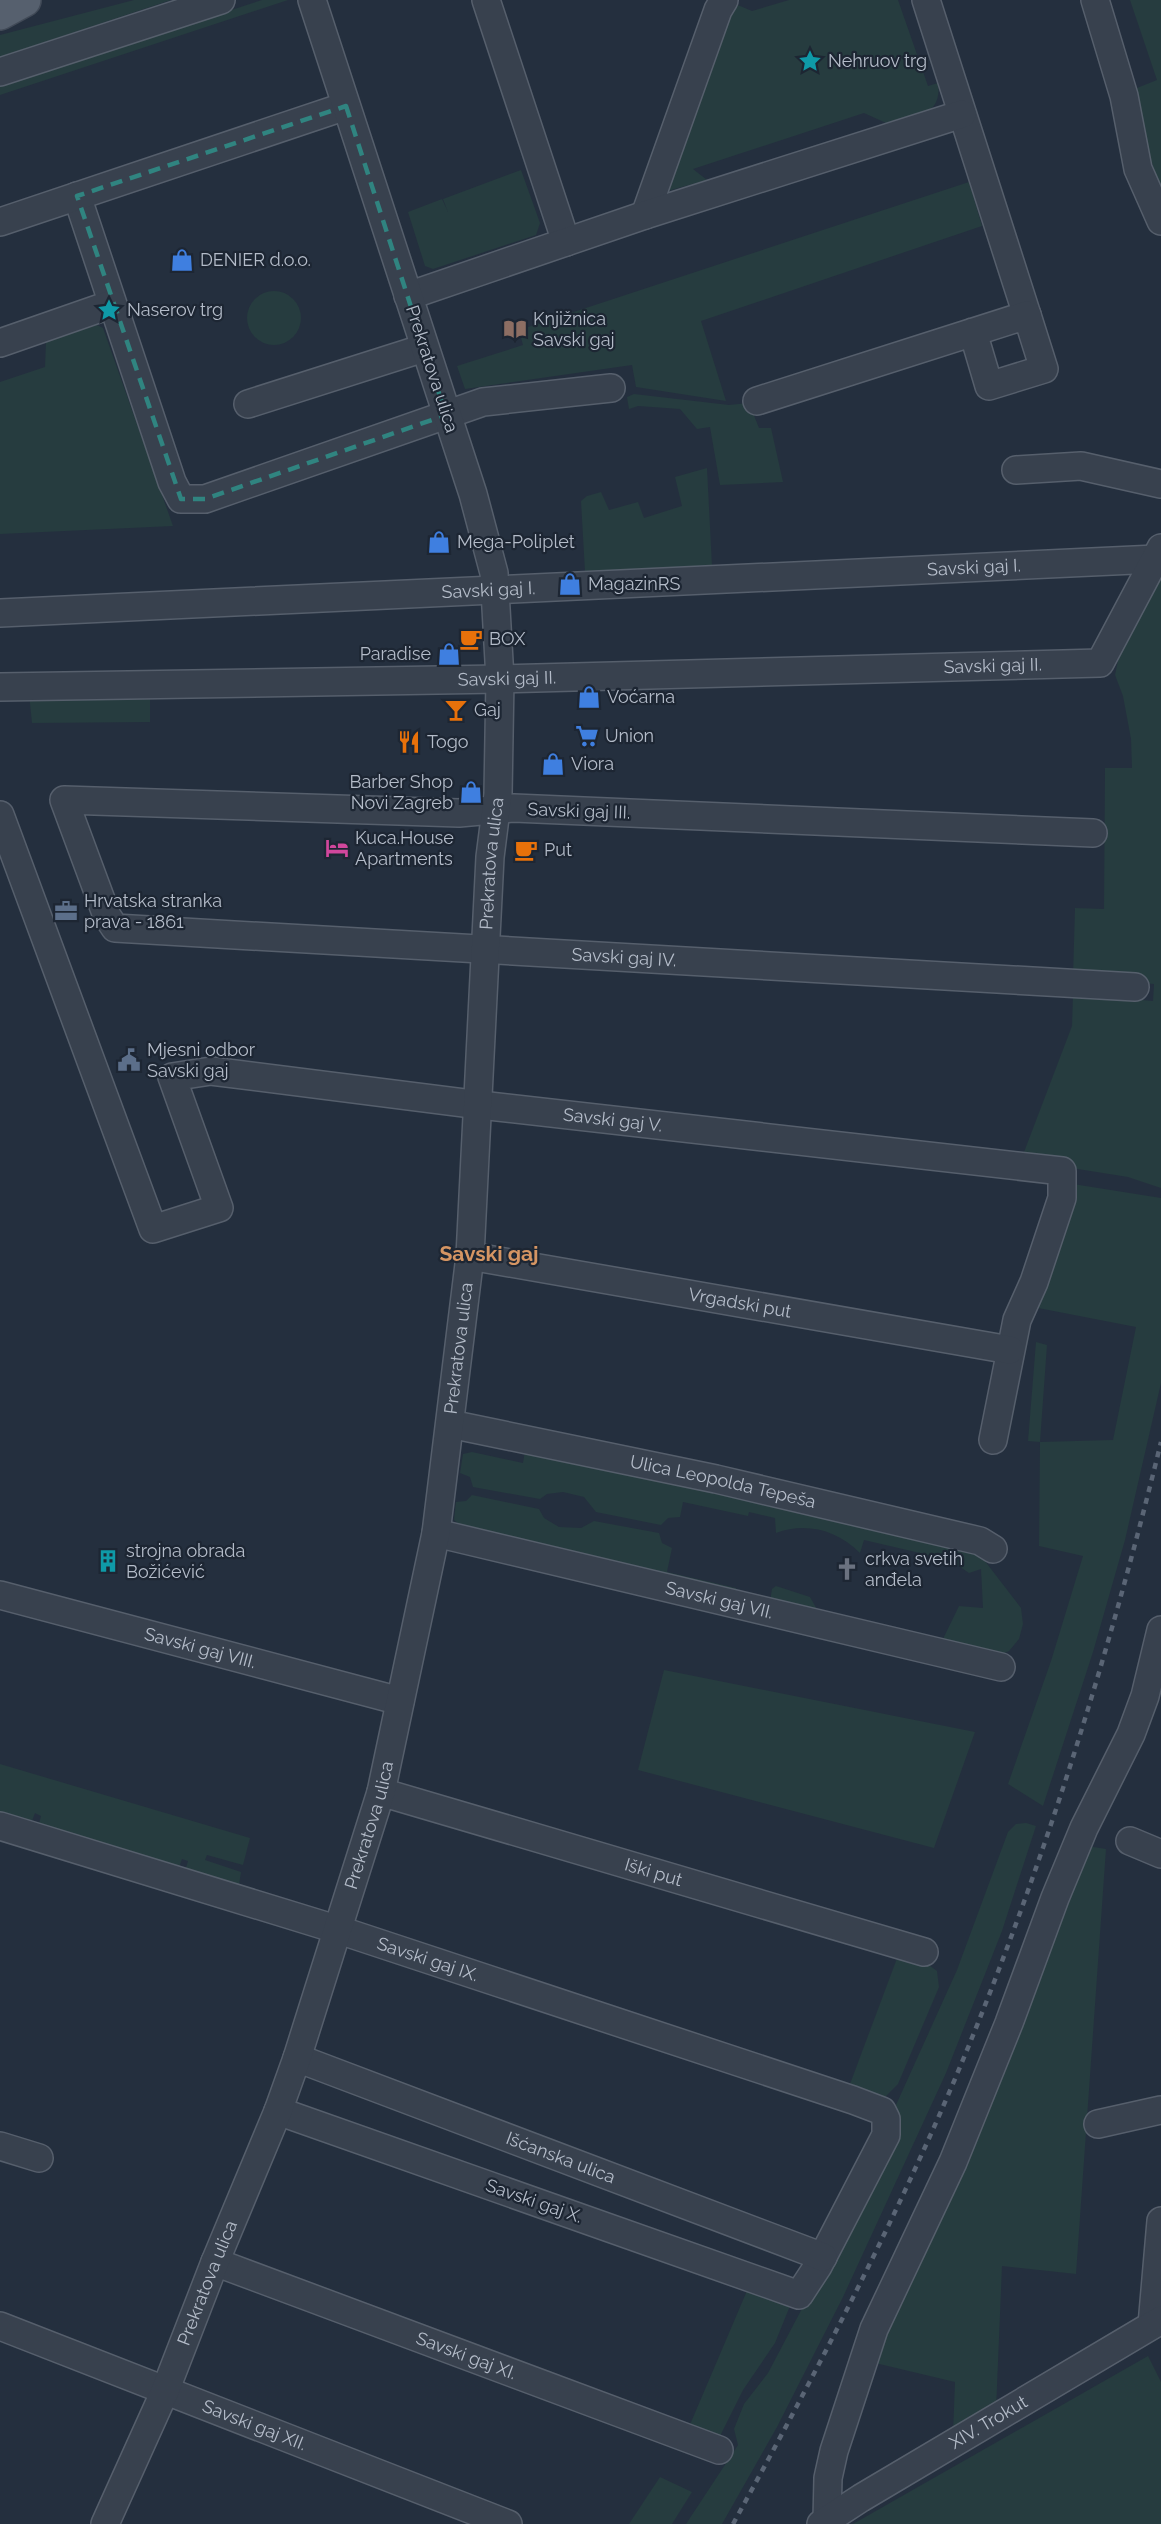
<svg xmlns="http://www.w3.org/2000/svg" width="1161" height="2524" viewBox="0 0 1161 2524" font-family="Raleway,sans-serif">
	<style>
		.green { fill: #263c3f }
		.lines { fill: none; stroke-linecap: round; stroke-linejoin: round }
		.minor-casing { stroke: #565f6c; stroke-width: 30 }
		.major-casing { stroke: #414a57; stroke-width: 36 }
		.minor { stroke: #38414e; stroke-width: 27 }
		.major { stroke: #56606e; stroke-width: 33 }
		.rail { stroke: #5a6575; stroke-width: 4.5; stroke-dasharray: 6 6; stroke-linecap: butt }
		.marked { fill: none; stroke: #308480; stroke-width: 4.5; stroke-dasharray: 12 8; stroke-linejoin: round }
		.labels { text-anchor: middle; stroke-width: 4.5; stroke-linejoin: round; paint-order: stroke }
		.poi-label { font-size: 18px; fill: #b4bcc9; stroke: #1d2633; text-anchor: start }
		.street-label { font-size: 18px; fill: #b4bcc9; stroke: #1d2633 }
		.quarter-label { font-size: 21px; font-weight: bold; fill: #d59563; stroke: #1d2633 }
	</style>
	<rect width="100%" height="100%" fill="#242f3e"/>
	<g class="green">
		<path d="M134 0H171L0 57V35Z"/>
		<path d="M262 0H288L0 95V85Z"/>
		<path d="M789 0H898L928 86 938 83C943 118 912 116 886 123L864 113 693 169 707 180 664 192 733 3 752 11Z"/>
		<path d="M1130 0H1161V190L1152 163 1145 165 1137 97V88L1157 80Z"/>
		<path d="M521 170 540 223 536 235 433 269 425 266 408 212 442 199 448 212 443 199Z"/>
		<path d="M969 182 982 226 701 321 726 401 636 387 632 365 465 389 457 366 523 345 519 330Z"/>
		<circle cx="274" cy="318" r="27"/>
		<path d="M97 325 103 328 173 526 0 534V382L45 367 46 342Z"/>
		<path d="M634 394 729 405 749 403 759 428H771L783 482 720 485 710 427 697 429 680 409 638 406 629 409 627 397Z"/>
		<path d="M707 468 712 566 585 572 581 501 587 496 601 492 609 510 638 502 644 518 682 506 675 477Z"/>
		<path d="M1161 557V1188L1128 1177 1021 1160 1072 1026 1073 994 1153 1001 1154 984 1073 976 1075 908 1104 909 1105 768H1132L1131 739 1123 696 1115 675 1119 656Z"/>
		<path d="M150 690V722L32 723 29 694Z"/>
		<path d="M1073 1184 1161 1198V1383L1125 1540 1093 1652 1043 1806 1008 1784 1051 1661 1083 1556 1039 1546 1040 1442 1028 1441 1036 1342 1047 1345 1040 1442 1113 1440 1136 1327 1033 1307Z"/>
		<path d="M526 1445 961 1546 981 1556 1021 1608 1023 1624 1019 1639 1009 1651 998 1656 941 1643 959 1606 983 1608 981 1569 969 1573 950 1560 864 1540 860 1553C837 1530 806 1522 776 1533L775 1518 749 1512 748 1516 683 1502 680 1517 668 1518 661 1525 596 1512 584 1497 563 1492 547 1494 540 1499 473 1487 470 1477 460 1473 463 1454 472 1452 523 1463Z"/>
		<path d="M472 1495 539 1509 544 1518 559 1527 581 1528 594 1521 659 1533 662 1543 672 1548 667 1572 736 1588 738 1593 460 1525 454 1520 456 1502 466 1501Z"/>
		<path d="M776 1586 810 1597 819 1613 770 1601 772 1589Z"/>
		<path d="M664 1670 975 1732 934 1848 638 1770Z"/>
		<path d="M0 1764 250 1838 243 1865 207 1855 205 1860 241 1872 239 1885 234 1887 184 1875 188 1861 182 1859 177 1873 38 1828 41 1816 35 1813 30 1826 0 1817Z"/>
		<path d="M1026 1823 1036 1826 1002 1931 946 2073 843 2297 777 2427 722 2524H686L738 2445 734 2429 744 2404 768 2373 816 2282 957 1970 1008 1832 1016 1824Z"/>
		<path d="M1087 1846 1106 1849 1076 2274 1002 2266 996 2410 953 2434 955 2382 871 2362Z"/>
		<path d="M899 1953 926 1963 937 1971 939 1987 898 2084 884 2098 847 2092Z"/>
		<path d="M749 2286 792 2301 775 2343 743 2390 717 2442 686 2434Z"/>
		<path d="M1148 2356 1161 2382V2524H853Z"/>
		<path d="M660 2477 692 2492 672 2524H629Z"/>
	</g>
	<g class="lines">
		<g class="minor-casing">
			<g id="minor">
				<path d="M486 0 566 242"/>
				<path d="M926 0 1027 315"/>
				<path d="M1095 0 1124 96 1138 169 1161 221"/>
				<path d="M0 72 221 0"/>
				<path d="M77 196 172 482 181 499H205L483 402 611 388"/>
				<path d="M645 215 718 10 724 0"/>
				<path d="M0 222 346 106"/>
				<path d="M408 296 645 215 962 114"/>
				<path d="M0 343 112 304"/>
				<path d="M757 401 1027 315 1044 369 989 386 973 332"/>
				<path d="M248 404 424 348"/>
				<path d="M1016 470 1081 466 1161 484"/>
				<path id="s1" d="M0 613 1156 559"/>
				<path id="s2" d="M0 687 500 679 1100 663 1161 548"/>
				<path id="s3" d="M0 815 153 1229 219 1208 172 1077 211 1071 480 1105 1062 1171V1198L1034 1282 1017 1320 993 1440"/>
				<path id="s4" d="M1093 833 514 808 459 813 64 800 107 916 115 928 1135 987"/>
				<path id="s5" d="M470 1256 1010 1350"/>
				<path id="s6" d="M450 1424 716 1479 980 1541 993 1549"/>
				<path id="s7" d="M436 1533 1001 1667"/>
				<path id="s8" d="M0 1595 400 1701"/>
				<path id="s9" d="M381 1792 924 1952"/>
				<path id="s10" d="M0 1826 339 1930 853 2100 882 2111 886 2119V2135L818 2266 799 2295 278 2111"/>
				<path d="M1130 1841 1161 1854"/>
				<path id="s11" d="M297 2058 823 2257"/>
				<path d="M1098 2124 1161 2110"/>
				<path d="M0 2146 39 2158"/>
				<path id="s12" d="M215 2262 719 2450"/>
				<path d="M1152 2325 1161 2221"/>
				<path id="s13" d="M0 2326 508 2524"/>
				<path d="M827 2519 828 2478 834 2451 874 2329 953 2162 1009 2023 1055 1898 1084 1828 1131 1734 1145 1696 1161 1630"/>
				<path id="s14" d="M105 2524 165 2391 215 2262 278 2111 297 2058 381 1792 436 1533 470 1256 490 857 498 794 500 679 494 573 473 494 312 0"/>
				<path id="s15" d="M821 2524 861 2498 1161 2320"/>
			</g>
		</g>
		<g class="major-casing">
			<path id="major" d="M0 13 24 0"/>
		</g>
		<use href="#minor" class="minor"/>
		<use href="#major" class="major"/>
		<path class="rail" d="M733 2524C815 2375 894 2224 960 2067 1044 1865 1109 1655 1161 1442"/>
	</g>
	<path class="marked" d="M346 106 446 415 205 499H181L77 196Z"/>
	<defs>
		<g id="sight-bare" transform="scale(1.8)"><path d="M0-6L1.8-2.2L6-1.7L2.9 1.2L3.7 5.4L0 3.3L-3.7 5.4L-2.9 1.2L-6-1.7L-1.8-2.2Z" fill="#0f9aa8" stroke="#1d2633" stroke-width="2.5" paint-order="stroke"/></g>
		<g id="shop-bare" transform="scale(1.8)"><path d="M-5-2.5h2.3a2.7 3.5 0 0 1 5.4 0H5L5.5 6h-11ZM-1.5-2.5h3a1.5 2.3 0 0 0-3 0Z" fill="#3f7fe0" stroke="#1d2633" stroke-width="2.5" paint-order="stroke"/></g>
		<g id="library-bare" transform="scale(1.8)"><path d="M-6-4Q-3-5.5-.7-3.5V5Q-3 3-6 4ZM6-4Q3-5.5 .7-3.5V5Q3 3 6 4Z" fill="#8d6e63" stroke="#1d2633" stroke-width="2.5" paint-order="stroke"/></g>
		<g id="cafe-bare" transform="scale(1.8)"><path d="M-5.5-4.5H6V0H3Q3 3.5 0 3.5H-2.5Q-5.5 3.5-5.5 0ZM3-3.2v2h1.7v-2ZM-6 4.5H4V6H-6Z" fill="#e8710a" stroke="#1d2633" stroke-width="2.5" paint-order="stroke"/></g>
		<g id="bar-bare" transform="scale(1.8)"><path d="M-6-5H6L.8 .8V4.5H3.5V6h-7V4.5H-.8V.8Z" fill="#e8710a" stroke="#1d2633" stroke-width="2.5" paint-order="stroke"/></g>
		<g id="supermarket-bare" transform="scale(1.8)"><path d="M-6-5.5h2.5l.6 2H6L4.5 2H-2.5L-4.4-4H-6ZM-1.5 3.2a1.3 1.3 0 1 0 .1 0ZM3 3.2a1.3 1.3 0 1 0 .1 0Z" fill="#3f7fe0" stroke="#1d2633" stroke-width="2.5" paint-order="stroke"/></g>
		<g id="restaurant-bare" transform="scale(1.8)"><path d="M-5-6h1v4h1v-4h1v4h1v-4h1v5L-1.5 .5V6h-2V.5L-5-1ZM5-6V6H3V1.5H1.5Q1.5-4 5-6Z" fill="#e8710a" stroke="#1d2633" stroke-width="2.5" paint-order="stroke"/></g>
		<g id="hotel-bare" transform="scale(1.8)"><path d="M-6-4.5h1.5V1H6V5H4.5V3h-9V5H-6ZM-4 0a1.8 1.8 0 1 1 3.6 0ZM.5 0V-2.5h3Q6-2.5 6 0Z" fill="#d1479c" stroke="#1d2633" stroke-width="2.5" paint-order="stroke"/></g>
		<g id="office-bare" transform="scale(1.8)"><path d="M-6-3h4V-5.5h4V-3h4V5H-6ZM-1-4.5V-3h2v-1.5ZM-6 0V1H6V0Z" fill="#5c6f8a" stroke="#1d2633" stroke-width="2.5" paint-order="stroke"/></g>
		<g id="civic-bare" transform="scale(1.8)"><path d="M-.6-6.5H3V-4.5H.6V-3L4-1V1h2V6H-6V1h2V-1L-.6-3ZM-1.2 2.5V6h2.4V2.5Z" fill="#5c6f8a" stroke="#1d2633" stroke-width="2.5" paint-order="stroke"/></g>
		<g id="building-bare" transform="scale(1.8)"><path d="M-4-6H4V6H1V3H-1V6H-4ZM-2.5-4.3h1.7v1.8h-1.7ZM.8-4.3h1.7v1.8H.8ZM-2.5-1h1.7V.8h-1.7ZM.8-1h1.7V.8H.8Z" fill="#0f9aa8" stroke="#1d2633" stroke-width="2.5" paint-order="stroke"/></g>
		<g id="church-bare" transform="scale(1.8)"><path d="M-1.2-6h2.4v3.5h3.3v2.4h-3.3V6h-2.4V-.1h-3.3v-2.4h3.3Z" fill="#6b7280" stroke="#1d2633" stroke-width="2.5" paint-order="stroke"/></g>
	</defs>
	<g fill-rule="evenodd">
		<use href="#sight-bare" x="810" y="61"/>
		<use href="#shop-bare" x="182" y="260"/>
		<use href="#sight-bare" x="109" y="310"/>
		<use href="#library-bare" x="515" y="329"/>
		<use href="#shop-bare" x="439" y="542"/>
		<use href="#shop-bare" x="570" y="584"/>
		<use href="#cafe-bare" x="471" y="639"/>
		<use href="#shop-bare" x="449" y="654"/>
		<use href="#shop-bare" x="589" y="697"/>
		<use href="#bar-bare" x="456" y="710"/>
		<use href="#supermarket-bare" x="587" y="736"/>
		<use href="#restaurant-bare" x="409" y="742"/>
		<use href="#shop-bare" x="553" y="764"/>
		<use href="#shop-bare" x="471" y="792"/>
		<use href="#hotel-bare" x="337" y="848"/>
		<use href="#cafe-bare" x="526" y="850"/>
		<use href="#office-bare" x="66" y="911"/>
		<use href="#civic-bare" x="129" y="1060"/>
		<use href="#building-bare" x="108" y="1561"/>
		<use href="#church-bare" x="847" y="1569"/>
	</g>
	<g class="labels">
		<g class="poi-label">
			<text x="828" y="67">Nehruov trg</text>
			<text x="200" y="266">DENIER d.o.o.</text>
			<text x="127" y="316">Naserov trg</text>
			<text x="533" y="325">Knjižnica<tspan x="533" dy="21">Savski gaj</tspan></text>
			<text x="457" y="548">Mega-Poliplet</text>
			<text x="588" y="590">MagazinRS</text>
			<text x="489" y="645">BOX</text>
			<text x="431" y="660" text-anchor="end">Paradise</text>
			<text x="607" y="703">Voćarna</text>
			<text x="474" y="716">Gaj</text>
			<text x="605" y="742">Union</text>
			<text x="427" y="748">Togo</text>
			<text x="571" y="770">Viora</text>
			<text x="453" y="788" text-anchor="end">Barber Shop<tspan x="453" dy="21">Novi Zagreb</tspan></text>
			<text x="355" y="844">Kuca.House<tspan x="355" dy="21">Apartments</tspan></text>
			<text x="544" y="856">Put</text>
			<text x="84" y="907">Hrvatska stranka<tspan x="84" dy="21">prava - 1861</tspan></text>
			<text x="147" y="1056">Mjesni odbor<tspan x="147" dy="21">Savski gaj</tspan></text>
			<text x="126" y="1557">strojna obrada<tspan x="126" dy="21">Božićević</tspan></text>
			<text x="865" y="1565">crkva svetih<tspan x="865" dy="21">anđela</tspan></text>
		</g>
		<g class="street-label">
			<text transform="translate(432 369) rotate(72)" y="6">Prekratova ulica</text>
			<text dy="6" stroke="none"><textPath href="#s1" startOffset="975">Savski gaj I.</textPath></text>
			<text dy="6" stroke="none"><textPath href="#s1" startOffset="489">Savski gaj I.</textPath></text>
			<text dy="6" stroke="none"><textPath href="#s2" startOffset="993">Savski gaj II.</textPath></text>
			<text dy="6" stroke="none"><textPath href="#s2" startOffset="507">Savski gaj II.</textPath></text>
			<text transform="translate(579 811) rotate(2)" y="6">Savski gaj III.</text>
			<text dy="6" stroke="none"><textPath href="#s14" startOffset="1720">Prekratova ulica</textPath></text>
			<text dy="6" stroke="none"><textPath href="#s4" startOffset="1678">Savski gaj IV.</textPath></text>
			<text dy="6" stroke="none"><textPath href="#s3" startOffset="1094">Savski gaj V.</textPath></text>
			<text dy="6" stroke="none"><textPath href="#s5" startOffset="274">Vrgadski put</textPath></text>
			<text dy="6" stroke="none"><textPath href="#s14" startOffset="1234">Prekratova ulica</textPath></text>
			<text dy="6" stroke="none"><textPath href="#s6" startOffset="279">Ulica Leopolda Tepeša</textPath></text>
			<text dy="6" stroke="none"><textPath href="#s7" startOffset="291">Savski gaj VII.</textPath></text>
			<text dy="6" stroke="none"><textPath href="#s8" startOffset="207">Savski gaj VIII.</textPath></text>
			<text dy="6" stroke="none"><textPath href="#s14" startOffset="748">Prekratova ulica</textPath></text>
			<text dy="6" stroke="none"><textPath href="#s9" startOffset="284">Iški put</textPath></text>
			<text dy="6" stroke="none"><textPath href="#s10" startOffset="448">Savski gaj IX.</textPath></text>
			<text dy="6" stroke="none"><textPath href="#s11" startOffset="282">Išćanska ulica</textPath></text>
			<text transform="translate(534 2201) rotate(19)" y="6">Savski gaj X.</text>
			<text dy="6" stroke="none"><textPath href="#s14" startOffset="262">Prekratova ulica</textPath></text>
			<text dy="6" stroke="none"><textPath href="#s12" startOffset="268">Savski gaj XI.</textPath></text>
			<text dy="6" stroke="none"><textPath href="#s15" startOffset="196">XIV. Trokut</textPath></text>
			<text dy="6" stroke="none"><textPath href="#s13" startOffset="273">Savski gaj XII.</textPath></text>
		</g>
		<g class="quarter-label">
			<text x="489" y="1261">Savski gaj</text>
		</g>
	</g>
</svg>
